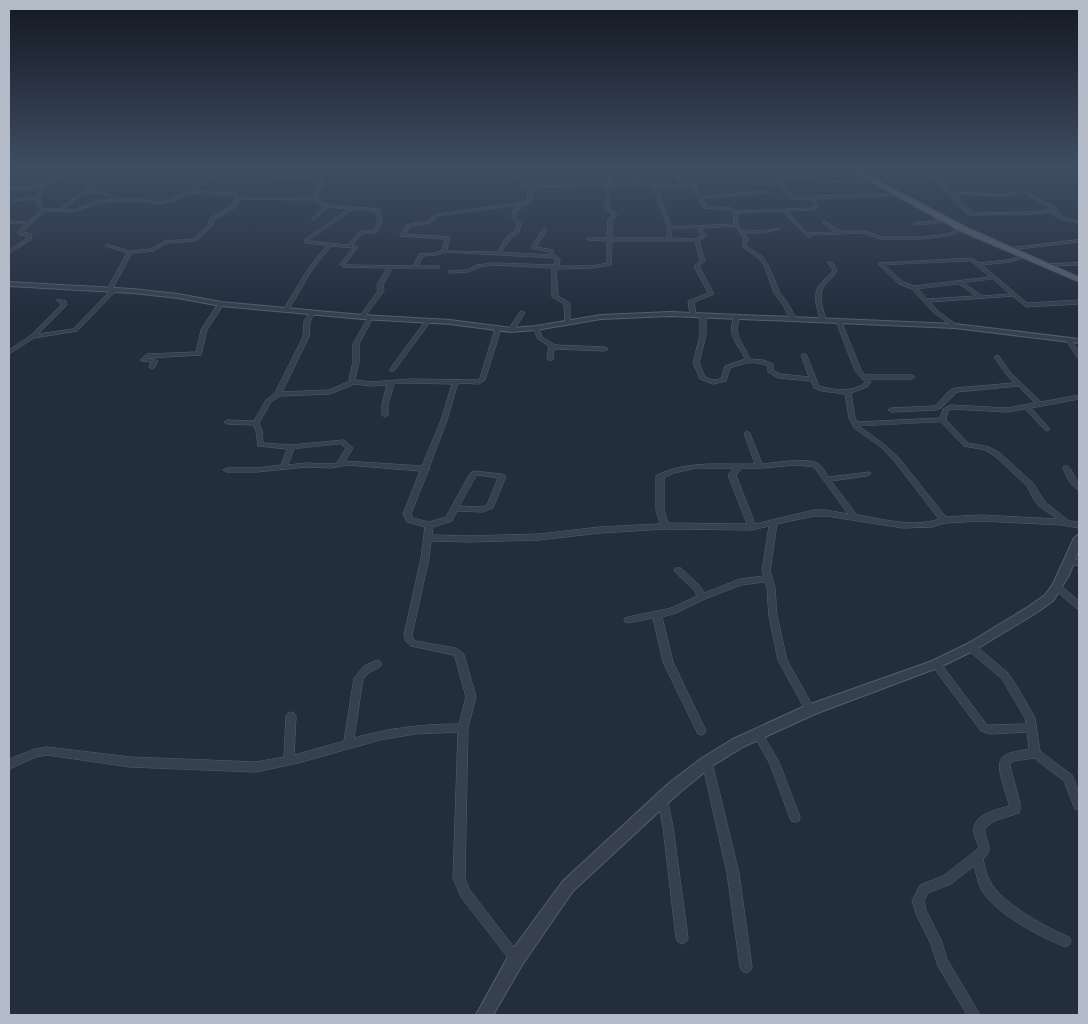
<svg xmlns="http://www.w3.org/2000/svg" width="1088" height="1024" viewBox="0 0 1088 1024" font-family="'IBM Plex Sans',sans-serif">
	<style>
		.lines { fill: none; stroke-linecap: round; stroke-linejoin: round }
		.minor-casing { stroke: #555e6b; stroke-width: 1 }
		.tertiary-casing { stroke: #555e6b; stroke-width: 2 }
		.primary-casing { stroke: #404956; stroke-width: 2 }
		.minor { fill: #37404d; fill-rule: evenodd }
		.tertiary { fill: #37404d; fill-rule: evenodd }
		.primary { fill: #555f6d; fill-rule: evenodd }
	</style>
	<rect width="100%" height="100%" fill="#232e3d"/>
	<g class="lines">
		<g class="minor-casing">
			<g id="minor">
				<path d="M65 168H69L54 181 41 187 43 191 40 204 45 209H59L99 179 101 180 100 181 87 192 103 191 116 199H143L158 202 170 200 197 186 213 172 205 168C212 168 219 171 226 172 236 173 247 173 257 173L259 168H263L261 173 324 175C326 183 318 190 318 199L324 203 329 205 379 209C383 218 383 224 377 232L362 234 352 245 358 247 345 264 346 265 413 266 419 254 436 253 442 250 445 239 400 236V235L406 225 427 221 437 214 524 202 528 200 527 189 522 187 519 182 506 168H510L525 185 527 186 576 185 585 183 608 185 610 172 612 171 614 172 612 185 634 184V176L630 168H634L638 176V184L693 185 692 182 694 181 775 182 774 180 776 179 781 182 794 197 895 193 897 194 896 195 815 199 818 207 812 210 787 211 807 233 834 232 823 223V221H825L840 231H865L882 237H921L947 234 963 228 965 229 948 236 921 239H881L864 233 810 235 811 237 809 238 782 211 737 213 738 225 742 230 762 231 778 228 780 229 762 233H744L748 239 746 246 762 256 768 265 780 293 789 305 796 319 793 321 790 319 783 305 774 293 764 265 758 258 742 246 744 239 735 226 701 228 706 236 699 241 705 261 699 266 714 294 694 302 696 314 693 316 690 314 688 301 708 293 694 266 700 261 695 241H612L611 265 592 268 556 269 558 296 570 303V323L568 324 565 322 564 304 552 297V268L493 265 480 267 468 272 450 273 448 272 450 271 467 270 477 265 493 263 554 265 555 259 554 258 445 252 437 255 423 256 418 266H438L440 267V268H392L383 285 384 291 364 318 362 319 359 317 378 291 377 285 387 268 343 267 340 264 353 248 331 246 312 270 288 311 283 310 308 269 327 245 305 243V239L349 209 329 207 314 220H312V218L325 206 320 205 315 200 239 199 236 207 214 220 212 226 196 241 166 243 154 251 132 253 113 288H117V290L77 331 34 338 9 354V350L30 336 61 305V303L57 301V299L66 301 67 305 38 334 73 329 111 290 107 289 127 253 106 246V244L130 251 151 249 165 241 193 239 208 225 210 218 232 205 233 201 236 198 235 195 189 193 172 202 158 204 143 201H116L98 203 75 212 45 211 22 232 32 234 31 240 9 253V250L27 238V236L19 235 17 232 25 224 9 223V221L28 222 41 210 36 204 37 199 13 201 11 200 13 199 38 197 39 191 38 189H9V187C34 186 41 188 61 171L35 172 33 171 34 170ZM217 172 238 175 321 177V179L315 191 314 198H244L240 197 236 193 194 191 199 188ZM696 183 778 184 792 199H811L814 206 811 208 736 211 732 208 707 206 702 198 767 193 769 192 767 191 701 196 698 192ZM585 185 607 187 605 208 612 215 608 220 607 238H589L587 239 589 240 607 241V263L592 266H559L560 259 557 256 553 255V250L536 247 547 230 545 229H543L531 248 549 252V255L501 252 511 238 519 232 521 223 516 218 517 211 532 200 531 188 576 187ZM636 186 653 187 668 228 667 238H612V220L617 215 609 208 610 188 611 187ZM658 187H693L694 192 704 208 731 210 733 212 734 224 672 227ZM102 193 111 199 96 201 74 210 64 209 83 194ZM520 205 513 210 512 218 517 223 515 231 507 236 497 252 448 251 447 250 450 237 405 234 410 227 430 223 438 216ZM354 209 375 211C378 218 379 224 374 230L359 232 347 245 309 241V240ZM697 228 701 236 696 239 671 238 672 229Z"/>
				<path d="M869 168 873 169 871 170 853 171 851 170 853 169Z"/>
				<path d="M925 168H929L952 192 1000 194 1026 191 1058 209V211H1055L1064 217 1079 221V223L1060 219 1050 212 1031 214 969 215ZM1025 193 1052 209 1031 212 972 213 955 194 1000 196Z"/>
				<path d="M676 174 678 175 680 182 677 181 674 175Z"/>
				<path d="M775 176H813L826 181 871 179 873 180 871 181 825 183 812 178H774V176Z"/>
				<path d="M946 220 948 221V222L915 225 913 224 915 223Z"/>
				<path d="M1079 240V242L1009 250 1007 249 1009 248Z"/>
				<path d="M1025 255 1027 256V257L1009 262 982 265 1027 303 1079 300V304L1026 307 1013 296 930 302 938 311 957 325V327L955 328 934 313 912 289 899 284 878 264 880 263 972 258 979 263 1008 260ZM971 261 990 277 914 286 903 282 884 265ZM993 279 1010 294 982 296 964 283ZM959 284 976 296 927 299 918 289Z"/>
				<path d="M828 262H832L837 270C834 277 829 280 825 285 817 295 823 309 826 320L823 322 820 320C817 307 811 293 822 282 826 278 830 275 833 270L828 263Z"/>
				<path d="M1079 263V265L1047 266 1045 265 1047 264Z"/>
				<path d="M219 303 224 304 207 330 201 355 149 358 148 359H155L158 361 154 368 152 369 149 367 151 362 141 361V359L147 354 196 352 201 330Z"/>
				<path d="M312 311 315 313 310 321 309 337 282 392 329 390 350 381 349 379 353 362V344L368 317 373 318 359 344V362L355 379 356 380 371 382 411 379 478 380 480 378 495 329 498 327 501 329 485 380 479 384 460 383 457 386 447 420 429 468 430 469 428 471 411 514 413 518 429 522 446 517 469 475 473 471 502 474 506 476 493 508 483 512 457 511 452 521 433 527 432 535 470 536 539 534 600 527 660 524 656 510V477L657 475C690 460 720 465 755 464L744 433 747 431 750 433 762 464C774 463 809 457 819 464 822 466 826 473 828 477L870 472 871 474 867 476 831 481 857 515C883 519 913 528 939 519L895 462 881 447 854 428 849 418 845 394 822 391 814 388 811 381 778 378 768 372V366C753 360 745 363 730 368L726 381 713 384 700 379 693 363 700 335V315L703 313 706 315V335L699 363 705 377 713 380 721 379 725 366 745 359C736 340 727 338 734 316L737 314 740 316C733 338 742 340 750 359L763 360 773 364V370L780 374 809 377 801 355 802 354H806L819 386C833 390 854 393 865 382L855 371 836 321 841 320 861 370 865 375H912L915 377 912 379H868L871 382 867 387 851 393 855 418 857 422 940 418 943 409 951 405 1007 408 1035 403 1018 386 957 392 941 408 936 410 891 412 888 410 891 408 935 406 950 390 955 388 1014 383 1006 374 994 357 997 355 999 356 1010 372 1041 402 1079 395V399L1031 408 1050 429 1047 431 1045 430 1025 409 1007 412 952 409 948 411 946 420 968 443 989 447 1000 453 1033 483 1045 502 1069 521 1079 522V528L1062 525 981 521 945 523 932 527 903 528 826 516H814L777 524 770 571 775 588 777 616 787 660 815 710 813 713 810 714 807 713 778 660 769 616 767 588 765 582 741 585 705 599 676 613 662 617 673 662 706 731 704 734 701 735 698 734 663 662 653 618 628 623 625 622 624 620 625 618 628 617 671 608 697 596 694 590 675 572 674 570 675 568H681L700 586 704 593 740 579 764 576 762 571 769 526 752 530 665 529 600 533 539 540 470 542 431 541 429 558 412 635 413 638 416 641 455 648 462 652 464 655 476 697 468 728 465 878 469 889 520 955 522 959 520 963 516 965 512 963 461 897 453 878 458 732 415 734 380 740 298 763 256 772 130 767 47 755 36 757 9 769V759L35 749 47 747 130 757 256 762 284 757 286 716 288 713 291 712 294 713 296 716 294 755 344 741 354 678 364 666 377 660 380 661 382 664 380 667 370 672 363 679 354 738C389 728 423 724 459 724L466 697 455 657 453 655 411 646 406 642 404 635 421 558 425 527 407 522 403 514 420 471 347 465 331 468 306 467 257 472H227L223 470 227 468H257L281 465 287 449 258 446 256 431 253 425 227 424 224 422 227 420 254 421 266 400 275 393 303 337 304 321 310 312ZM411 383 452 384 441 420 422 466 345 461 353 448 345 441 343 440 291 445 263 443 262 431 259 423 271 402 280 396 330 394 355 384 371 386 387 385 382 404V415L385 417 388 415V404L394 384ZM941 422 964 446 985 450 996 457 1027 486 1034 500 1039 506 1057 519 981 515 946 517 899 458 885 445 859 426ZM341 444 346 448 337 463 331 464 306 463 288 465 294 449ZM797 465 814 467 848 514 826 510H814L755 524 736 475 742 468H762ZM697 468H734L728 475 747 524 668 523 664 510V478L674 473ZM477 475 498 478 487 505 482 507 460 506Z"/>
				<path d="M522 311 525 313 514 330 513 331H509L508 330 519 313Z"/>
				<path d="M428 319 431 321 394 371H390V369L426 320Z"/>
				<path d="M536 326 539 328 542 337 555 345 605 347 608 349 605 351 554 349 553 359 552 360H548L547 359 549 346 538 339 533 328Z"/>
				<path d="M1069 338 1071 339 1079 352V358L1077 357 1066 340Z"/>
				<path d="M1065 466H1067C1072 468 1075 479 1079 484V490C1070 486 1067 477 1063 468Z"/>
				<path d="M1070 559 1079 560V566L1067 564 1066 562 1067 560Z"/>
				<path d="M1057 584 1060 585 1079 601V609L1076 608 1054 589 1053 587 1054 585Z"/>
				<path d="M971 643 974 644 1008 673 1018 688 1035 718 1040 751 1072 775 1079 793V810L1075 809 1064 781 1034 758 1014 761 1010 763V766L1020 803V809L1019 813 994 821 985 828C984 841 996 848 983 859 985 866 986 875 990 881 1002 904 1046 927 1069 937L1071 941 1069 945 1065 947C1039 936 995 914 981 889 978 882 976 873 974 866L951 884 928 893 924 901 926 910 941 940 947 959 980 1015H967L938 966 930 942 917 916 912 901 920 885 943 876 979 848C978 843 974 838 974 833 971 814 996 810 1009 806 1008 795 993 765 1003 757 1010 751 1021 751 1029 749L1027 732 990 734 981 731 933 667 931 664 933 661 936 660 939 661 987 725 1026 724 1025 718 1002 679 968 650 967 647 968 644Z"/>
				<path d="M758 730 761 731 779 762 800 817 799 821 795 822 791 821 770 764 753 734 755 731Z"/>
				<path d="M707 757 711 759 712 762 739 873 752 967 750 971 746 973 742 971 740 967 727 873 702 762 703 759Z"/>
				<path d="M662 793 666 795 667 798 673 827 688 938 686 942 682 944 678 942 676 938 663 827 657 798 658 795Z"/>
			</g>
		</g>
		<g class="tertiary-casing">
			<g id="tertiary">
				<path d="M9 282 133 289 178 294 221 302 362 315 450 320 511 328 536 326 601 315 670 312 955 324 1079 339V343L955 328 670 316 601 319 536 330 511 332 450 324 362 319 221 306 178 298 133 293 9 286Z"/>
				<path d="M1079 534V550L1069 575 1053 601 1036 613 975 650 940 667 815 714 743 747 712 766 679 793 573 891 522 965 493 1015H476L510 953 563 881 669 783 702 758 733 739 805 706 932 661 967 644 1028 607 1045 595 1053 584 1074 538Z"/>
			</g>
		</g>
		<g class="primary-casing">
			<path id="primary" d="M846 168H854L966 227 1079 277V282L960 231Z"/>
		</g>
		<use href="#minor" class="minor"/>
		<use href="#tertiary" class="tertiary"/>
		<use href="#primary" class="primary"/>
	</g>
	<linearGradient id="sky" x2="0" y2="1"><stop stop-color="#131922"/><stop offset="0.54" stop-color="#3f4c62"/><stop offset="1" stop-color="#3f4c62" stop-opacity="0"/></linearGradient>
	<rect width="1088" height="311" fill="url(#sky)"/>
	<rect width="1088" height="1024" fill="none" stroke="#b3bbc8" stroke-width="20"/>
</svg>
